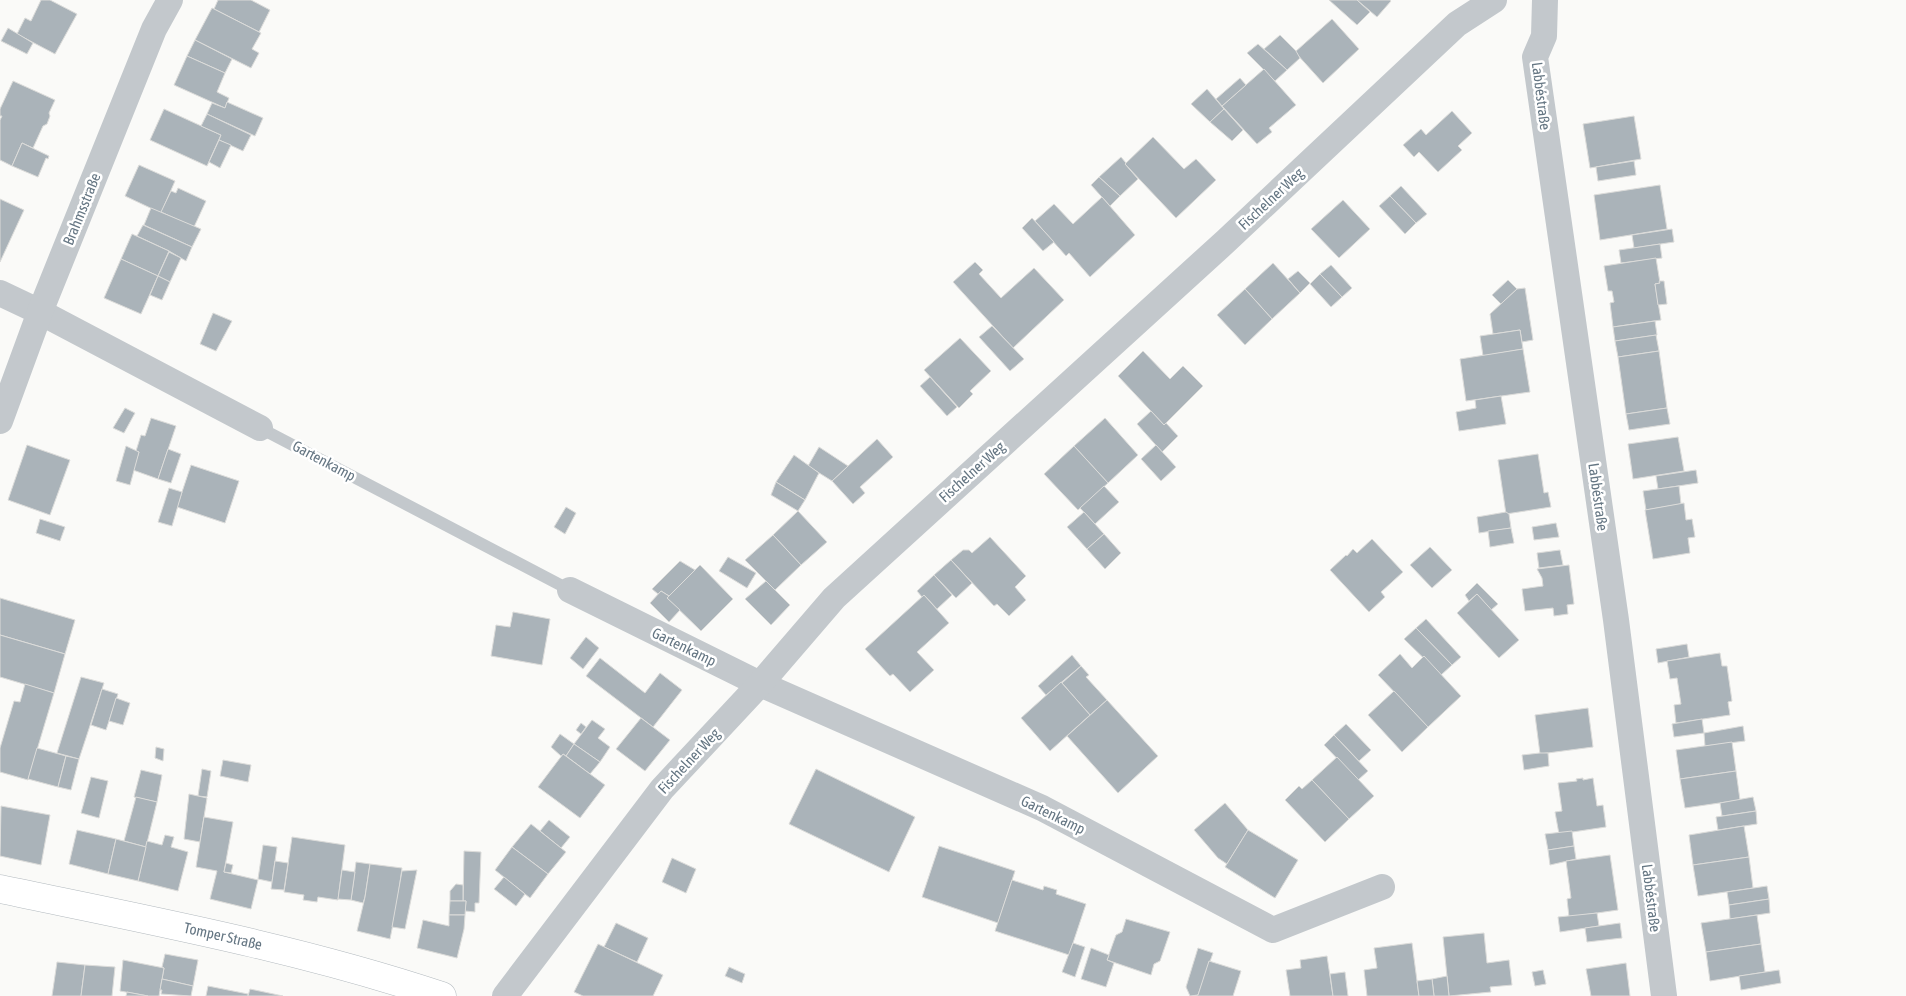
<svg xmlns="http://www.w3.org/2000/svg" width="1906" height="996" viewBox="0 0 1906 996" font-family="'Asap Condensed',sans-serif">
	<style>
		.building { fill: #aab3b9; stroke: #dcdcda }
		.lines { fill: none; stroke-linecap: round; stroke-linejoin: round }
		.secondary-casing { stroke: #b3babf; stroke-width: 29 }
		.lane { stroke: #c3c8cc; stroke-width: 12 }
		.street { stroke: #c3c8cc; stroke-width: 26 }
		.secondary { stroke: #fff; stroke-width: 28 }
		.labels { text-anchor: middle; stroke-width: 5; stroke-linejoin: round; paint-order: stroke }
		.street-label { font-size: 15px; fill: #657683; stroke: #fff }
	</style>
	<rect width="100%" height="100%" fill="#fafaf8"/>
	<g class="building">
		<path d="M41 0H50L77 14 55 54 17 34 25 18 31 21Z"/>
		<path d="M218 0H251L270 10 259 32 214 9Z"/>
		<path d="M1329 0H1357L1370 12 1357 25Z"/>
		<path d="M1357 0H1390L1391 1 1377 17Z"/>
		<path d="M212 8 261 33 252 49 259 53 251 68 195 40Z"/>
		<path d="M1332 19 1359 49 1323 83 1295 52Z"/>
		<path d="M8 28 33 43 27 54 1 41Z"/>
		<path d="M1280 35 1296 51 1300 58 1287 70 1264 49Z"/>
		<path d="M195 40 232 59 225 73 187 56Z"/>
		<path d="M1258 44 1287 70 1275 81 1247 53Z"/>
		<path d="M187 56 225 73 217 92 229 98 225 108 174 85Z"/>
		<path d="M1264 69 1296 105 1269 128 1272 132 1257 144 1222 106Z"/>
		<path d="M1240 78 1246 85 1222 106 1216 99Z"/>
		<path d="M13 81 55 100 49 113 50 116 47 124 43 126 33 148 22 143 12 166 0 160V120L2 116H0V109Z"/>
		<path d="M1207 89 1224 109 1210 122 1191 104Z"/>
		<path d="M227 102 263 118 255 136 207 114 212 103 225 108Z"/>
		<path d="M164 109 221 135 207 166 150 140Z"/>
		<path d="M1224 109 1243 130 1232 141 1210 122Z"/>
		<path d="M1452 111 1472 133 1458 146 1462 150 1438 172 1419 152 1414 157 1403 145 1421 129 1426 135Z"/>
		<path d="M207 114 251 135 243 151 219 140 221 135 201 126Z"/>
		<path d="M1634 116 1641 159 1590 168 1583 124Z"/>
		<path d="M1153 137 1184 169 1196 159 1216 180 1176 218 1125 164Z"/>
		<path d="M219 140 231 145 220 168 209 162Z"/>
		<path d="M22 143 49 156 48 159 46 158 38 177 12 166Z"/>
		<path d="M1121 157 1126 163 1125 164 1138 179 1120 196 1099 177Z"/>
		<path d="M1634 161 1636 175 1598 181 1596 167Z"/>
		<path d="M139 165 175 181 161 213 125 196Z"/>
		<path d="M1099 177 1120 196 1110 206 1091 185Z"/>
		<path d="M1660 185 1667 229 1600 240 1594 195Z"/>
		<path d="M1401 186 1427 214 1416 223 1390 196Z"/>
		<path d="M178 188 206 201 194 227 161 212 171 191 176 193Z"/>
		<path d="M1390 196 1416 223 1405 234 1379 206Z"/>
		<path d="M1102 197 1135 235 1090 277 1069 253 1066 256 1035 221 1054 204 1073 224Z"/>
		<path d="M0 199 24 210 0 262Z"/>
		<path d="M1343 200 1370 229 1339 258 1311 229Z"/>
		<path d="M151 208 201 229 192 247 144 225Z"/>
		<path d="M1032 218 1054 242 1043 251 1022 228Z"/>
		<path d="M143 225 192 247 186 261 169 251 137 236Z"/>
		<path d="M1672 229 1674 242 1634 248 1632 235Z"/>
		<path d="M132 234 169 251 158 276 121 259Z"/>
		<path d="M1660 244 1662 258 1621 263 1619 250Z"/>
		<path d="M169 252 181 258 170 282 158 276Z"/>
		<path d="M1656 258 1660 283 1655 284 1661 320 1613 327 1610 303 1614 302 1612 291H1608L1604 266Z"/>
		<path d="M121 259 158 276 141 314 104 298Z"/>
		<path d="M975 262 983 270 979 274 1001 298 1034 268 1064 300 1013 348 953 282Z"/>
		<path d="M1273 263 1300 293 1272 319 1245 289Z"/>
		<path d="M1331 265 1352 288 1342 297 1320 274Z"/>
		<path d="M1298 271 1310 283 1300 293 1288 279Z"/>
		<path d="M1320 274 1342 297 1331 307 1310 284Z"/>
		<path d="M158 276 170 282 162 300 150 295Z"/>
		<path d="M1508 280 1517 289 1501 304 1492 295Z"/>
		<path d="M1659 281H1664L1667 304 1658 305 1655 284 1660 283Z"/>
		<path d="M1525 288 1533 340 1522 342 1520 330 1493 334 1490 314 1517 289Z"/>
		<path d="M1245 289 1272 319 1245 345 1217 315Z"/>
		<path d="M213 313 232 321 216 351 200 344Z"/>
		<path d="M1655 321 1657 335 1615 341 1613 327Z"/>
		<path d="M992 326 1024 359 1010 371 979 337Z"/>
		<path d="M1520 330 1523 349 1483 356 1480 336Z"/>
		<path d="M1656 335 1659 351 1618 357 1615 341Z"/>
		<path d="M960 338 991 371 970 391 973 394 959 408 924 370Z"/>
		<path d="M1523 349 1530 392 1466 401 1460 359Z"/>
		<path d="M1143 351 1170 379 1183 366 1203 386 1164 425 1118 376Z"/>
		<path d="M1659 351 1667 408 1626 414 1618 357Z"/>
		<path d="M930 377 957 407 947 416 920 386Z"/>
		<path d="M1501 396 1506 424 1459 431 1456 412 1476 408 1475 400Z"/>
		<path d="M125 408 135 413 124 433 113 428Z"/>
		<path d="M1667 408 1670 424 1629 430 1626 414Z"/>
		<path d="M1151 411 1164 425 1166 423 1178 436 1162 452 1137 424Z"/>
		<path d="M151 418 176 426 158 479 133 470 139 452 136 451 141 435 145 436Z"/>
		<path d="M1105 418 1138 455 1108 483 1074 446Z"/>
		<path d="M1678 437 1684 471 1633 479 1628 444Z"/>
		<path d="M877 439 893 457 860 487 865 493 853 504 832 481Z"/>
		<path d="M27 445 70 460 50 515 8 500Z"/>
		<path d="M1156 445 1176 467 1161 481 1141 459Z"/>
		<path d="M126 446 139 452 130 485 116 481Z"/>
		<path d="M1074 446 1108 483 1078 510 1044 474Z"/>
		<path d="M819 447 848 466 832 481 808 466Z"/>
		<path d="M168 449 181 454 171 483 158 479Z"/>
		<path d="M1538 454 1544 493 1548 492 1551 507 1506 514 1498 460Z"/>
		<path d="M794 455 819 473 805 500 776 482Z"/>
		<path d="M191 465 239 481 225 523 177 507Z"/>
		<path d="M1696 470 1698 483 1658 489 1656 476Z"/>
		<path d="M776 482 805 500 798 511 771 495Z"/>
		<path d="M1104 486 1119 502 1095 524 1080 508Z"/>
		<path d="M1679 486 1681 504 1646 510 1643 491Z"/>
		<path d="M169 488 182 492 172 526 158 522Z"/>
		<path d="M1684 503 1686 520 1692 519 1695 537 1688 538 1690 553 1653 559 1645 510Z"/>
		<path d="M566 507 576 513 565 534 554 527Z"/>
		<path d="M798 511 827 542 801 565 773 535Z"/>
		<path d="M1084 512 1104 534 1087 549 1067 527Z"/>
		<path d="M1506 512 1509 514 1511 528 1479 533 1477 517Z"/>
		<path d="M40 519 65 527 60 541 36 533Z"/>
		<path d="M1556 523 1559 537 1534 540 1532 527Z"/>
		<path d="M1511 528 1514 543 1490 547 1488 531Z"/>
		<path d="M1104 534 1121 553 1105 569 1087 549Z"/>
		<path d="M773 535 801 565 775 590 745 560Z"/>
		<path d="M990 537 1026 576 1015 587 1026 600 1009 616 997 604 994 606 951 560 963 550H969L972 553Z"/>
		<path d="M1372 539 1403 572 1381 592 1385 597 1369 612 1330 570 1346 555 1347 556 1353 549 1357 553Z"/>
		<path d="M1430 547 1452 570 1432 588 1410 565Z"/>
		<path d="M1560 550 1563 565 1539 568 1537 553Z"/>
		<path d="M728 557 756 573 747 588 719 571Z"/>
		<path d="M951 560 972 583 956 598 934 575Z"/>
		<path d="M680 561 695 570 669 596 661 591 658 594 652 589Z"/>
		<path d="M700 565 733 599 701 631 667 598Z"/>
		<path d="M1569 565 1574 604 1567 605 1568 614 1554 616 1553 608 1525 611 1522 589 1543 586 1542 578 1537 569Z"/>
		<path d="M934 575 952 595 937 609 924 595 922 597 917 591Z"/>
		<path d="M766 581 790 605 771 625 745 599Z"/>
		<path d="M1477 583 1498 604 1491 610 1477 594 1469 601 1465 595Z"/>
		<path d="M661 591 669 596 667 598 680 610 669 622 650 603Z"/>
		<path d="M1477 594 1519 640 1499 658 1457 613Z"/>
		<path d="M924 595 949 623 917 652 934 670 910 692 893 674 890 676 865 649Z"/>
		<path d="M0 598 75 620 65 654 0 635Z"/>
		<path d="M513 612 550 619 542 665 491 656 496 625 510 627Z"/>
		<path d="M1426 619 1461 657 1452 665 1416 628Z"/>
		<path d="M1416 628 1452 665 1441 675 1404 639Z"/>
		<path d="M0 635 65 654 54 693 0 677Z"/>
		<path d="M586 637 599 648 583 669 570 658Z"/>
		<path d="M1687 644 1689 657 1658 663 1656 649Z"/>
		<path d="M1720 653 1722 666H1727L1732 701 1728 702 1730 715 1676 723 1674 705 1681 704 1677 678 1670 679 1667 661Z"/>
		<path d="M1400 654 1412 668 1424 656 1461 696 1428 727 1378 675Z"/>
		<path d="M1072 655 1081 666 1046 695 1038 686Z"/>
		<path d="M600 658 645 693 660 673 682 690 653 727 586 676Z"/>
		<path d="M1081 666 1089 675 1086 677 1107 700 1090 715 1062 683Z"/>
		<path d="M81 677 104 683 79 759 57 753Z"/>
		<path d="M1061 682 1090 715 1050 751 1021 718Z"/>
		<path d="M25 684 54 693 28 780 0 772V748L14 701 20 702Z"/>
		<path d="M102 689 118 694 106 730 91 725Z"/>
		<path d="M1394 691 1428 727 1402 752 1368 715Z"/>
		<path d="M116 698 130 703 123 725 109 721Z"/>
		<path d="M1107 700 1158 756 1118 793 1067 736Z"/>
		<path d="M1588 708 1593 747 1540 754 1535 715Z"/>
		<path d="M641 718 670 740 645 771 616 749Z"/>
		<path d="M1702 719 1704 733 1674 737 1672 724Z"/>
		<path d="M592 720 605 729 598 738 610 747 600 762 574 744Z"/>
		<path d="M581 723 586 727 581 734 576 730Z"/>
		<path d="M1346 724 1371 750 1359 761 1334 735Z"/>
		<path d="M1743 726 1745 741 1705 746 1704 733Z"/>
		<path d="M560 734 574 744 566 756 563 754 561 756 551 747Z"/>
		<path d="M1334 735 1368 771 1358 780 1324 745Z"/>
		<path d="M1732 742 1736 771 1680 779 1676 750Z"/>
		<path d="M574 744 600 762 590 774 566 756Z"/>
		<path d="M156 747 164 749 163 761 155 758Z"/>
		<path d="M37 748 66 756 58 787 28 779Z"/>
		<path d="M1540 753H1548L1549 766 1524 770 1522 755Z"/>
		<path d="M563 754 605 785 580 818 538 787Z"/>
		<path d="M66 756 79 759 71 790 58 787Z"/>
		<path d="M1337 757 1374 796 1349 819 1312 780Z"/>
		<path d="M223 760 251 765 248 782 220 776Z"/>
		<path d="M202 769 211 771 207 797 198 796Z"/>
		<path d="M816 769 915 817 889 872 789 824Z"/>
		<path d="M141 770 162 775 157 802 134 797Z"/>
		<path d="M1736 771 1740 800 1685 808 1680 779Z"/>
		<path d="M91 777 108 781 99 818 81 813Z"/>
		<path d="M1583 778V780L1593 778 1597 806 1603 805 1606 827 1559 834 1555 812 1562 811 1558 783 1577 781 1576 779Z"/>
		<path d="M1312 780 1349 819 1325 842 1285 800 1299 786 1302 789Z"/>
		<path d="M189 794 207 798 200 842 184 839Z"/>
		<path d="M136 797 157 802 146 847 124 841Z"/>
		<path d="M1753 797 1756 811 1722 816 1720 803Z"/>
		<path d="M1225 803 1248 830 1227 864 1218 858 1194 830Z"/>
		<path d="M1 806 50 815 41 865 0 856Z"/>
		<path d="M1756 811 1757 824 1718 830 1716 817Z"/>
		<path d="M204 817 233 822 224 872 258 880 251 909 210 899 217 871 196 867Z"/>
		<path d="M549 820 570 837 561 848 540 831Z"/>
		<path d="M531 824 566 852 548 874 512 847Z"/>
		<path d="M1744 826 1749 857 1693 865 1689 835Z"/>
		<path d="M77 830 116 839 108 874 69 864Z"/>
		<path d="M1248 830 1298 860 1275 898 1225 867Z"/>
		<path d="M1572 831 1574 846 1548 850 1545 834Z"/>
		<path d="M165 835 174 837 171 847 188 852 178 891 138 881 147 841 162 845Z"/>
		<path d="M292 837 345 845 338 900 318 897 317 902 303 900 304 895 284 892Z"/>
		<path d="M116 839 146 847 138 881 108 874Z"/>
		<path d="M263 845 277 847 272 882 258 879Z"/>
		<path d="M939 846 1015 871 998 923 922 897Z"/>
		<path d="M1574 846 1576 859 1550 865 1548 850Z"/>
		<path d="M512 847 548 874 530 898 495 870Z"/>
		<path d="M464 851 481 852 479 903H475V912L465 911 466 901H463Z"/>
		<path d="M1610 855 1618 910 1569 917 1567 899 1571 898 1566 861Z"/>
		<path d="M1749 857 1753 888 1698 896 1693 865Z"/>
		<path d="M672 858 696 869 686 893 662 882Z"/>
		<path d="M275 861 288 863 284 890 271 889Z"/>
		<path d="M356 862 370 864 365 897 363 903 351 900Z"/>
		<path d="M226 863 233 865 231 873 224 872Z"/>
		<path d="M370 864 402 868 397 904 390 939 357 931 365 897Z"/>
		<path d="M342 870 355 872 351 900 338 899Z"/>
		<path d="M417 870 405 929 392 927 402 871Z"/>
		<path d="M504 877 525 894 516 906 494 889Z"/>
		<path d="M1012 880 1043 890 1044 886 1057 890 1056 894 1086 904 1069 955 995 931Z"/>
		<path d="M456 884 463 885V901H450V891Z"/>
		<path d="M1767 886 1769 899 1729 905 1727 892Z"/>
		<path d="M1769 899 1770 913 1730 919 1729 905Z"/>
		<path d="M450 901H466L465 915H449Z"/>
		<path d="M1597 913 1599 926 1560 932 1558 917Z"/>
		<path d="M449 915H465L464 929 457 958 417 948 423 920 449 926Z"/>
		<path d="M1757 915 1761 944 1706 952 1701 923Z"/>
		<path d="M1126 919 1170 932 1160 961 1154 964 1151 975 1107 960 1116 935 1122 932Z"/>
		<path d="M616 923 648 938 637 962 604 947Z"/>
		<path d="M1620 923 1622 938 1587 942 1585 928Z"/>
		<path d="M1484 933 1487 963 1509 960 1512 985 1490 987 1491 992 1449 996 1443 937Z"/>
		<path d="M1073 943 1085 947 1075 977 1062 972Z"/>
		<path d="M1412 943 1419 996H1367L1364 970 1377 968 1374 948Z"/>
		<path d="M598 944 663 975 653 996H583L574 992Z"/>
		<path d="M1761 944 1765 972 1710 981 1706 952Z"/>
		<path d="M1091 948 1109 955 1107 960 1114 963 1106 987 1081 979Z"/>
		<path d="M1198 948 1213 953 1198 995 1190 996 1186 987Z"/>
		<path d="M165 954 198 960 193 986 162 979 164 968 162 967Z"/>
		<path d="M1327 956 1333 996H1290L1286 970 1301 968 1300 960Z"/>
		<path d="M123 960 164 968 159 996H148L120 991Z"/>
		<path d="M1209 961 1241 971 1233 996H1196L1198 995Z"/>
		<path d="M57 962 85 965 81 996H52Z"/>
		<path d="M1626 963 1630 996H1591L1586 969Z"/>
		<path d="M85 965 115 967 112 996H81Z"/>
		<path d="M729 967 745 974 742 983 725 976Z"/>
		<path d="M1543 970 1546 984 1535 986 1532 972Z"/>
		<path d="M1779 970 1781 983 1741 990 1739 976Z"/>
		<path d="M1345 972 1348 996H1333L1330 974Z"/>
		<path d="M1447 976 1449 996H1434L1432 979Z"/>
		<path d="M162 979 193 986 191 996 161 994 162 990H160Z"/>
		<path d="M1432 979 1434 996H1419L1417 981Z"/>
		<path d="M208 986 248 994V996H206Z"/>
		<path d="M250 989 283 996H248Z"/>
		<path d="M127 992 148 996H126Z"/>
	</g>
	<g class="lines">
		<g class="secondary-casing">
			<g id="secondary">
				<path id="s1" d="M0 889C148 920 298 948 442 996"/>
			</g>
		</g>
		<path class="lane" d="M260 428 570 590"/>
		<g class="street">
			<path d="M1545 0 1544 36 1535 57 1616 620 1664 996"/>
			<path d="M0 293 40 312 260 428"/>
			<path d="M0 421 40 312 154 29 170 0"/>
			<path d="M570 590 760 684 1042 808 1273 930 1382 887"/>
			<path d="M505 996 662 789 760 684 834 598 1226 241 1457 24 1494 0"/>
		</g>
		<use href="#secondary" class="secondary"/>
	</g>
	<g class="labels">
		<g class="street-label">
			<text transform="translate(1541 96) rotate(83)" y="5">Labbéstraße</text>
			<text transform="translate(1271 199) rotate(-43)" y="5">Fischelner Weg</text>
			<text transform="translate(82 209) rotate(-68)" y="5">Brahmsstraße</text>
			<text transform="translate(324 461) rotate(28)" y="5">Gartenkamp</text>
			<text transform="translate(972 472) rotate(-42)" y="5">Fischelner Weg</text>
			<text transform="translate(1598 497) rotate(82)" y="5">Labbéstraße</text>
			<text transform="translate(684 647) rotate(26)" y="5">Gartenkamp</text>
			<text transform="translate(689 761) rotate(-47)" y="5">Fischelner Weg</text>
			<text transform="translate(1053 815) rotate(26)" y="5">Gartenkamp</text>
			<text transform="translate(1651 898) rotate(83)" y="5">Labbéstraße</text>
			<text dy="5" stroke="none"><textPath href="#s1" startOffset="228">Tomper Straße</textPath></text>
		</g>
	</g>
</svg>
